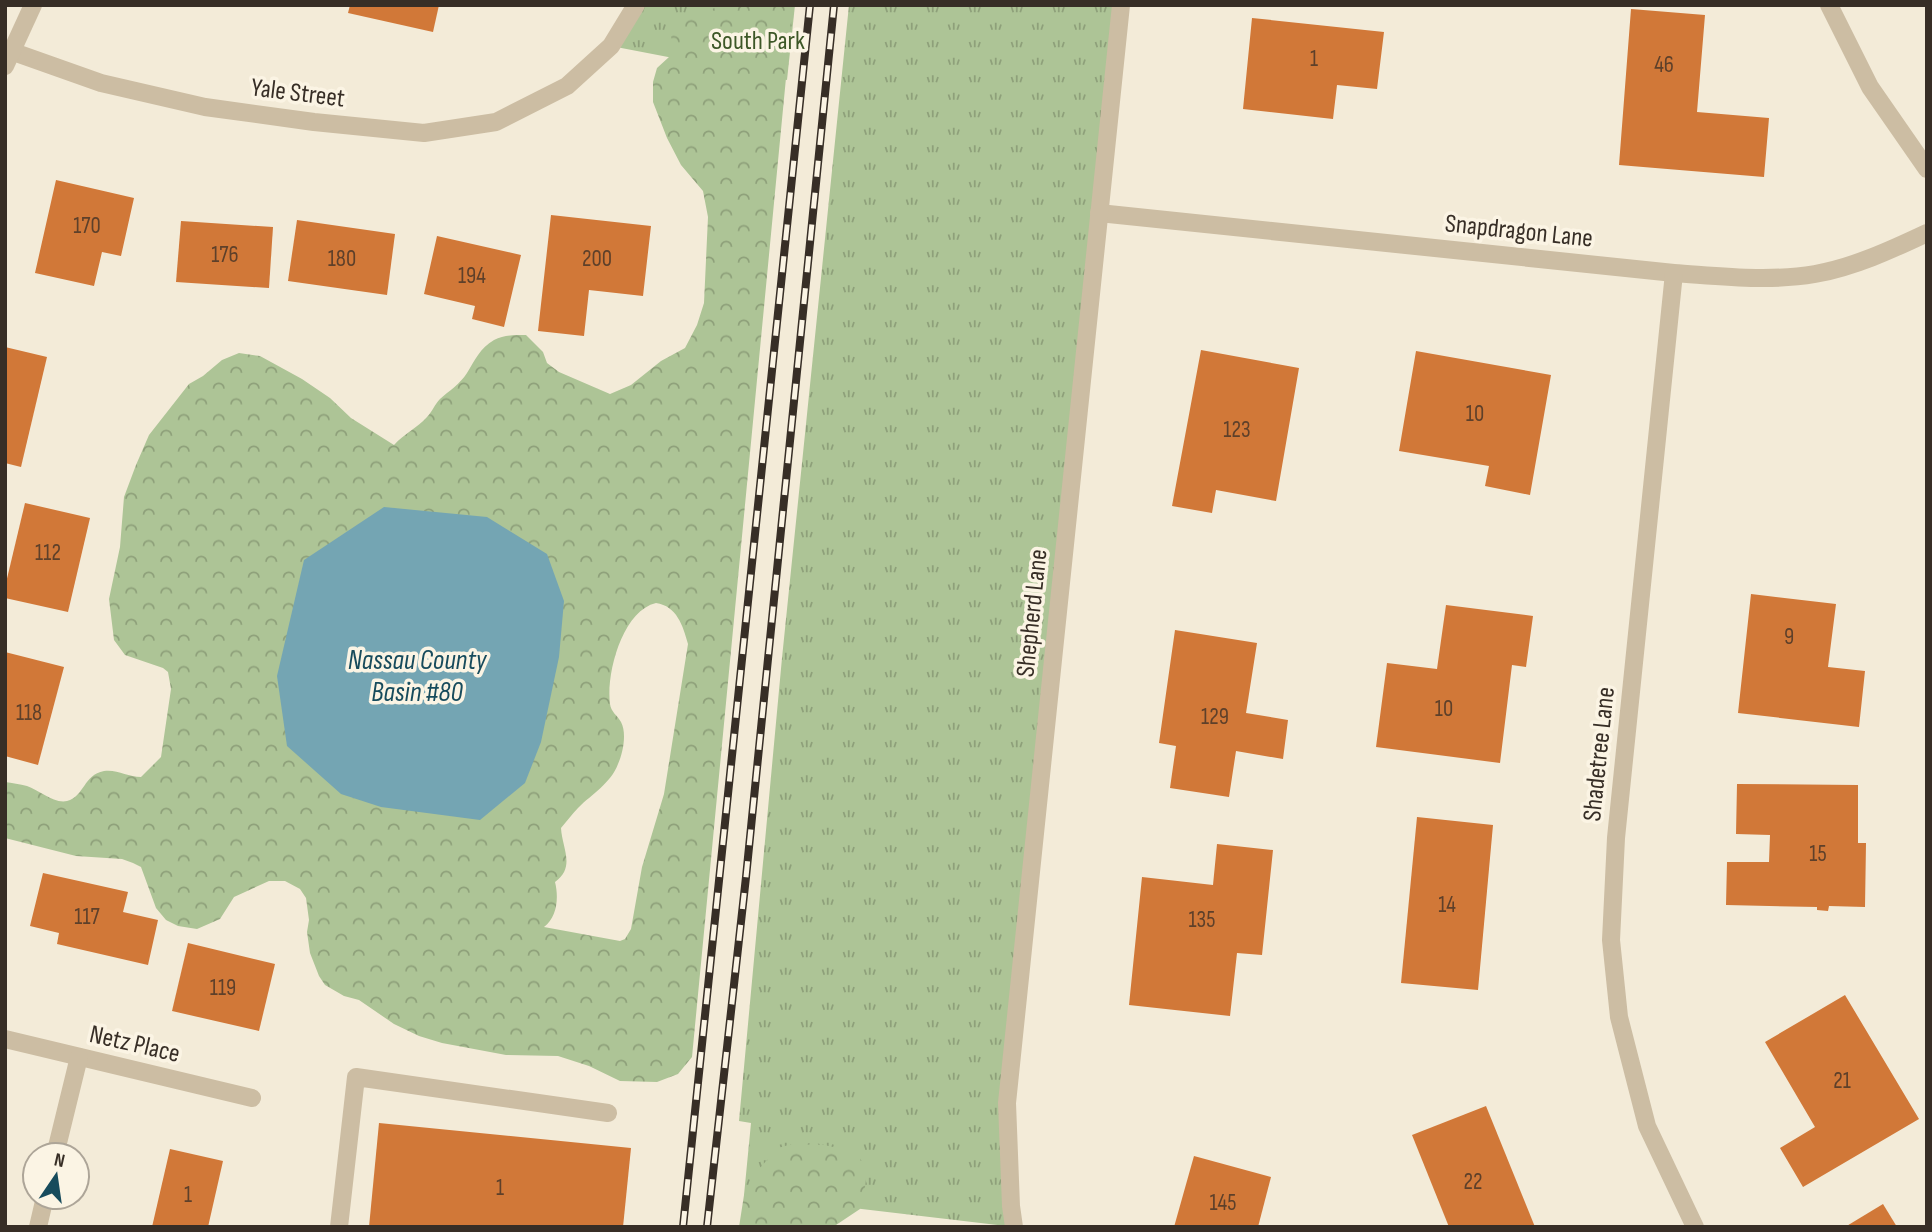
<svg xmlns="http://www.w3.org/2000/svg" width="1932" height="1232" viewBox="0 0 1932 1232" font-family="'Sofia Sans Condensed',sans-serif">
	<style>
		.grass { fill: url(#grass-tufts) }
		.forest { fill: url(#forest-crowns); fill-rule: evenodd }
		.water { fill: #74a5b3 }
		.building { fill: #d17838 }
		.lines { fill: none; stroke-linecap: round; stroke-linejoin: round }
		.service { stroke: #ccbda3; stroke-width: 18 }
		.minor { stroke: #ccbda3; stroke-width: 18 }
		.rail-casing { stroke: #372e26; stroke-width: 8 }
		.rail { stroke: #fbf4e4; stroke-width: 5; stroke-dasharray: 16; stroke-linecap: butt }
		.labels { text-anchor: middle; stroke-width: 7; stroke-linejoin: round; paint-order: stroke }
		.number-label { font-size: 23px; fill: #5e402a }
		.park-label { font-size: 26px; fill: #3d5727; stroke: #fbf4e4 }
		.street-label { font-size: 26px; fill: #372e26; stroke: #fbf4e4 }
		.water-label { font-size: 28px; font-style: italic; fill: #174b5c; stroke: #fbf4e4 }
	</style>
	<defs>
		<pattern id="grass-tufts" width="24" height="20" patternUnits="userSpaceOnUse" patternTransform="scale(1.75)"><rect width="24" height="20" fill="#adc496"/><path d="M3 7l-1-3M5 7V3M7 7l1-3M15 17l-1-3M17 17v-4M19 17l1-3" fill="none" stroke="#8ea07a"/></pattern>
		<pattern id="forest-crowns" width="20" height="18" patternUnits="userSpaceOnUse" patternTransform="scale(1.75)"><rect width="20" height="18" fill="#adc496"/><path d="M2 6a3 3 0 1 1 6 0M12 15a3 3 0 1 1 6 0" fill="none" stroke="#8ea07a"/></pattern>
	</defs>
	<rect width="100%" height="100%" fill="#f3ebd8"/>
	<g class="grass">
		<path d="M636 5H795L787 80 611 46Z"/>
		<path d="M849 5H1120L1007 1103 1006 1226 744 1195 751 1123 739 1121 782 658Z"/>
	</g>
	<g class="forest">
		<path d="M719 5H793L692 1057 678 1074 657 1082 620 1081 589 1066 558 1056 506 1055 442 1043 419 1036 394 1024 359 1000 344 996 325 985 319 976 310 953 307 932 309 920 306 898 300 889 285 881H269L234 897 220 919 197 929 178 926 166 920 156 908 141 867 133 863 122 859 76 856 5 838V782C12 783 20 784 27 786 39 790 54 804 67 801 85 796 83 775 104 771 117 769 128 777 141 777L161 757 171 689 168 672 163 668 125 655 114 640 109 599 120 547 124 497 136 465 149 435 189 384 203 376 222 360 239 353 260 356 302 379 330 398 351 418 394 445C404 434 417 428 427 417 432 412 435 404 440 399 449 391 460 384 467 373 475 360 480 348 494 340 504 335 515 335 526 335L543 352 547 363 559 372 610 394 631 385 661 361 685 348 697 325 704 303 708 217 703 191 681 165 667 138 653 102V82L657 68 669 57 672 46 671 33 676 25 692 17 703 15ZM656 603C677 606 683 626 688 644L664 794 642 867 631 929 625 939 620 941 544 927C557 917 559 898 555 882 576 867 562 848 561 828 567 821 572 814 578 808 592 794 611 783 618 764 623 753 627 733 621 722 617 715 611 712 610 704 606 674 622 611 656 603Z"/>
		<path d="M815 1143C865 1153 874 1158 860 1209L833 1227H739L744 1195 758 1170 778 1148 792 1144Z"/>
	</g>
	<path class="water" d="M384 507 487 517 547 554 564 601 559 657 541 742 525 783 480 820 381 807 341 794 287 746 277 676 304 560Z"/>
	<g class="building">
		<path d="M350 5H439L433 32 348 13Z"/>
		<path d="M1631 9 1705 15 1697 112 1769 118 1764 177 1619 165Z"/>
		<path d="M1252 18 1384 32 1377 89 1337 85 1333 119 1243 109Z"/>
		<path d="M56 180 134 198 121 256 102 252 94 286 35 273Z"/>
		<path d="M551 215 651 226 643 296 589 290 584 336 538 331Z"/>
		<path d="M297 220 395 234 387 295 288 281Z"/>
		<path d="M181 221 273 227 269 288 176 282Z"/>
		<path d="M437 236 521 255 504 327 472 319 475 306 424 294Z"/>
		<path d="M5 347 47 357 21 467 5 463Z"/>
		<path d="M1201 350 1299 368 1276 501 1216 490 1212 513 1172 506Z"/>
		<path d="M1416 351 1551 375 1530 495 1485 486 1489 466 1399 451Z"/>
		<path d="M25 503 90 518 68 612 5 598V587Z"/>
		<path d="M1751 594 1836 604 1828 667 1865 671 1859 727 1738 713Z"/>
		<path d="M1446 605 1533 616 1526 667 1512 665 1500 763 1376 747 1387 663 1437 669Z"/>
		<path d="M1175 630 1257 643 1246 713 1288 720 1283 759 1236 751 1229 797 1170 788 1176 746 1159 743Z"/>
		<path d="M5 652 64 667 38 765 5 756Z"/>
		<path d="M1737 784 1858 785V843H1866L1865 907 1829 906 1828 911 1817 910V907L1726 905 1727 862H1769L1770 835 1736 834Z"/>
		<path d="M1417 817 1493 825 1478 990 1401 983Z"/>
		<path d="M1217 844 1273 850 1262 955 1237 953 1230 1016 1129 1005 1142 877 1213 885Z"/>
		<path d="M43 873 128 892 123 912 158 920 148 965 57 944 59 933 30 926Z"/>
		<path d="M188 943 275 964 259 1031 172 1011Z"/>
		<path d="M1845 995 1919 1119 1803 1187 1780 1148 1815 1127 1765 1042Z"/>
		<path d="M1486 1106 1535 1227H1449L1412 1135Z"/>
		<path d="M379 1123 631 1148 623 1227H369Z"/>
		<path d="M170 1149 223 1161 208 1227H152Z"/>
		<path d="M1194 1156 1271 1177 1258 1227H1174Z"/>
		<path d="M1883 1204 1897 1227H1845Z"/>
	</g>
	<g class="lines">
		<path class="service" d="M339 1227 356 1077 608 1113"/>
		<g class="minor">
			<path d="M1829 5 1870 87 1927 169"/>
			<path d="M5 49 101 83 205 107 314 122 424 133 496 122 567 86 611 46 636 5"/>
			<path d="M5 66 33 5"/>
			<path d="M1099 213 1674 273C1720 276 1769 282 1815 274 1854 267 1891 250 1927 233"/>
			<path d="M1674 273 1616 838 1611 940 1619 1017 1647 1126 1695 1227"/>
			<path d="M5 1039 252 1098"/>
			<path d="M55 1155 79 1057"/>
			<path d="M38 1227 45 1197"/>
			<path d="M1014 1227 1011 1206 1007 1103 1121 5"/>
		</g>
		<g class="rail-casing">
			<g id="rail">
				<path d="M683 1227 810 5"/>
				<path d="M707 1227 746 877 834 5"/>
			</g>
		</g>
		<use href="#rail" class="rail"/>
	</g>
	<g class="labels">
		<g class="number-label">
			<text x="1314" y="66">1</text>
			<text x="1664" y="72">46</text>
			<text x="87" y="233">170</text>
			<text x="225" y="262">176</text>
			<text x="342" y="266">180</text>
			<text x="597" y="266">200</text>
			<text x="472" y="283">194</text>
			<text x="1475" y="421">10</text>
			<text x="1237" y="437">123</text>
			<text x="48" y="560">112</text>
			<text x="1789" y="644">9</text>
			<text x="1444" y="716">10</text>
			<text x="29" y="720">118</text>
			<text x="1215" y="724">129</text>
			<text x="1818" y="861">15</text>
			<text x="1447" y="912">14</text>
			<text x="87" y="924">117</text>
			<text x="1202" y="927">135</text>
			<text x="223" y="995">119</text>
			<text x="1842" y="1088">21</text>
			<text x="1473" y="1189">22</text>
			<text x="500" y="1195">1</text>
			<text x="188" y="1202">1</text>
			<text x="1223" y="1210">145</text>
		</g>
		<g class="park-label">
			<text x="758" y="49">South Park</text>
		</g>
		<g class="street-label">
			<text transform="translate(298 92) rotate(7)" y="9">Yale Street</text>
			<text transform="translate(1519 230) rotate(6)" y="9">Snapdragon Lane</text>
			<text transform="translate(1031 613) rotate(-84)" y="9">Shepherd Lane</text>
			<text transform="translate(1598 754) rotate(-84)" y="9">Shadetree Lane</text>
			<text transform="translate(135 1043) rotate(13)" y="9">Netz Place</text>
		</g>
		<g class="water-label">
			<text x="417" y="669">Nassau County<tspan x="417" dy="32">Basin #80</tspan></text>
		</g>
	</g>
	<rect width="1932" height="1232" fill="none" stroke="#372e26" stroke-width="14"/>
	<g transform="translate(56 1176) rotate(13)"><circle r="33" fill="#fbf4e4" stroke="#ada598" stroke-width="2"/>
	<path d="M0-5L12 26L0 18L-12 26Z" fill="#174b5c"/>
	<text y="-10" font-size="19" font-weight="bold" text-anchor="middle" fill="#372e26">N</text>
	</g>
</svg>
